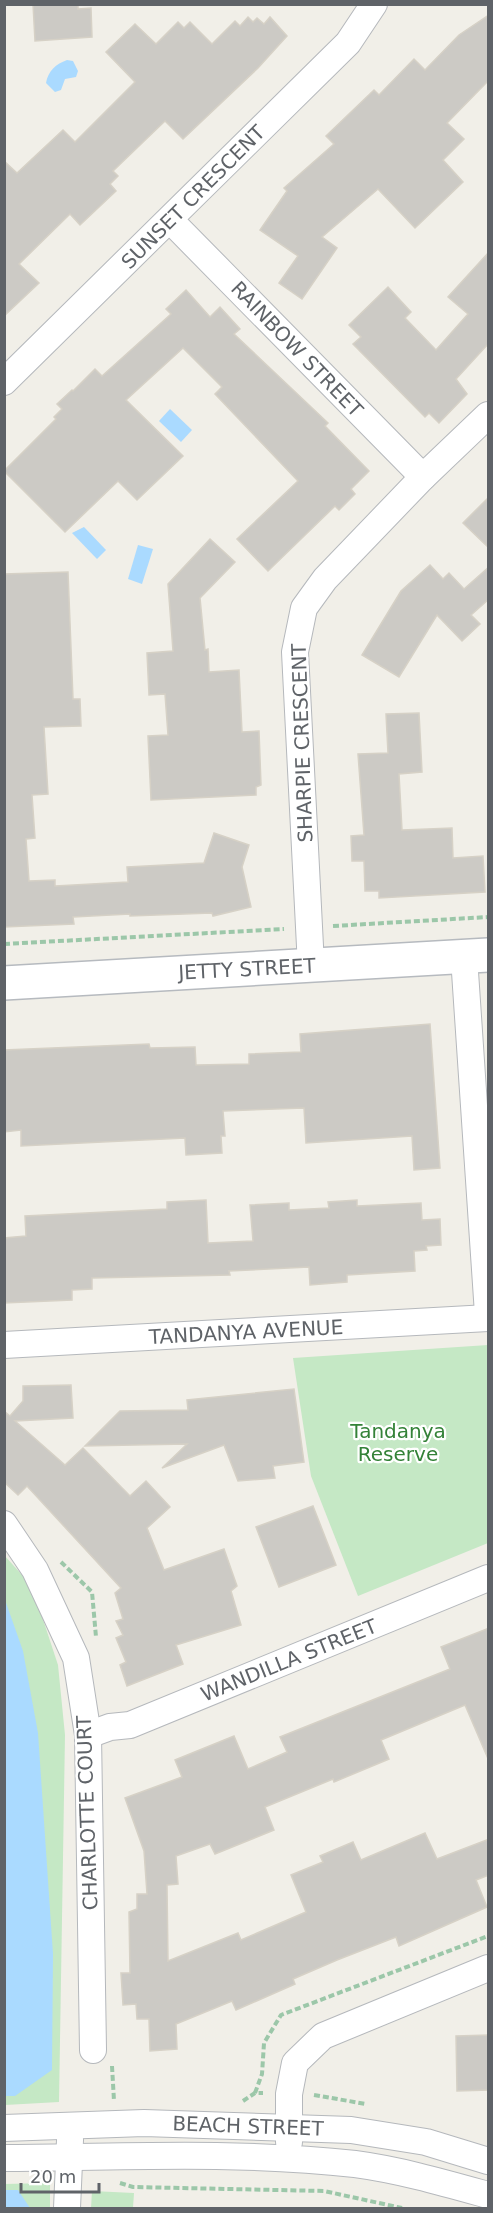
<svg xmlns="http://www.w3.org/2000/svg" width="493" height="2213" viewBox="0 0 493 2213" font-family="'DejaVu Sans',sans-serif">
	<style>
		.green { fill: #c5e8c5 }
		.water { fill: #aadaff }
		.building { fill: #cccac5; stroke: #d6d1c6; stroke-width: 1.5 }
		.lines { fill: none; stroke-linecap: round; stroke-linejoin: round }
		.street-casing { stroke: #b5b8bc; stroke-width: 28 }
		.secondary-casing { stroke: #b6babf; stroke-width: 36 }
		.path { stroke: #9cc7a9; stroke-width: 4; stroke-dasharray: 6 3; stroke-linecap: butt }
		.street { stroke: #fff; stroke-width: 26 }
		.secondary { stroke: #fff; stroke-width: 33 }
		.labels { text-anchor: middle; stroke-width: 4.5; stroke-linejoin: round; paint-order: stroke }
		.street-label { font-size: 20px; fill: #5f6368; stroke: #fff }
		.park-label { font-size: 20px; fill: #348238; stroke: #fff }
	</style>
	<rect width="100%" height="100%" fill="#f1efe8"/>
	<g class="green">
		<path d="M488 1345V1543L358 1596 311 1476 293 1358Z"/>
		<path d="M4 1555 32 1586 58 1665 65 1735 59 2102 5 2105Z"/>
		<path d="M50 2183V2208H5L4 2184Z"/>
		<path d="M92 2191 134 2193 133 2208H91Z"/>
	</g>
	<g class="water">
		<path d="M67 60 73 61 78 71 76 77 65 79 61 90 55 92 46 83C48 71 56 64 67 60Z"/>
		<path d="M170 409 192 430 181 442 159 421Z"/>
		<path d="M84 527 106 550 97 559 72 533Z"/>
		<path d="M138 545 153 549 142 584 128 579Z"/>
		<path d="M4 1597 23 1651 38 1733 53 1954 52 2070 15 2096H5Z"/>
		<path d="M5 2190H18L30 2208H5Z"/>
	</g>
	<g class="building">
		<path d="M33 4H78V9L91 8 92 37 35 41Z"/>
		<path d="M489 15V80L447 123 464 139 443 160 463 182 415 228 378 189 322 237 337 248 302 299 279 283 298 256 260 230 287 191 284 188 334 144 326 136 374 90 379 95 414 59 425 70 459 35Z"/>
		<path d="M248 17 253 22 257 18 264 24 270 17 287 36 258 68 183 139 165 121 113 171 118 176 110 184 116 191 80 225 70 214 19 264 39 283 4 316V161L17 173 63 130 75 142 135 82 106 52 135 24 156 44 178 22 184 28 190 22 212 44 235 21 240 26Z"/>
		<path d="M489 252V343L456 379 467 394 439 423 429 413 425 417 353 344 361 337 349 325 388 287 411 312 405 318 436 350 468 314 448 297Z"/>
		<path d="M186 290 210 317 220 307 240 329 234 334 328 423 325 426 369 471 351 489 355 494 339 510 335 506 268 571 237 539 298 481 215 394 222 387 183 348 126 400 183 456 137 500 118 481 65 532 4 471 56 419 54 417 62 409 57 404 72 390 73 391 95 369 102 376 171 314 166 309Z"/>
		<path d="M489 497V548L463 523Z"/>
		<path d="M210 539 235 562 200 598 205 650 208 649 209 672 239 670 242 732 259 731 261 785 256 787V795L151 800 148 736 168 735 165 694 149 695 147 653 173 651 168 584Z"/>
		<path d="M430 565 443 579 449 573 464 589 489 567V599L471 615 480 624 462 641 437 615 399 677 362 655 401 591Z"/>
		<path d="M68 572 73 699H80L81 726 44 727 48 794 32 795 35 838 26 839 29 881 55 880V886L128 882 127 867 204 863 214 833 249 845 242 867 251 907 213 916 212 913 130 916V914L73 917 74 924 4 927V574Z"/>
		<path d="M419 713 422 772 399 774 402 830 452 828 453 858 483 856 485 892 379 898V891H365L364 861H352L351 836 364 835 358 754 388 753 386 714Z"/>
		<path d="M430 1024 440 1168 414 1170 412 1136 306 1143 304 1108 223 1111 225 1136H221L222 1153 186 1155 185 1138 21 1146V1130L4 1132V1050L149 1044 150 1048 195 1047 196 1065 249 1064V1054L301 1052 300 1034Z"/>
		<path d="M206 1200 208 1243 253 1241 250 1205 289 1203V1210L329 1208 328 1202 357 1200V1206L421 1203 422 1220 440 1219 441 1245 426 1246 427 1250 414 1251 415 1271 347 1275V1282L310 1285 309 1267 229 1271 230 1275 92 1278V1289L72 1290V1300L4 1303V1238L26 1236 25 1216 167 1209V1202Z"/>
		<path d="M71 1385 73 1418 15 1421 65 1465 83 1448 130 1496 146 1481 170 1507 147 1528 164 1570 224 1549 237 1586 231 1591 241 1625 176 1645 183 1664 127 1686 120 1665 126 1662 116 1638 123 1635 116 1621 123 1619 115 1593 121 1588 27 1486 18 1495 4 1482V1411L10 1416 23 1401V1386Z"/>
		<path d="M294 1389 304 1462 273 1466 275 1478 238 1481 224 1445 162 1468 187 1444 85 1446 120 1411 188 1410 187 1400Z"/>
		<path d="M313 1506 336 1565 279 1587 256 1527Z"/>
		<path d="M489 1628V1761L465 1705 381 1740 389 1759 334 1782 333 1779 265 1807 274 1830 215 1854 210 1844 176 1856 178 1884 167 1885 168 1961 238 1933 241 1940 306 1912 291 1875 323 1862 320 1856 353 1842 361 1860 425 1833 437 1859 489 1839V1875L476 1880 487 1907 399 1946 396 1937 337 1960 293 1979 295 1984 236 2010 232 2001 176 2024 177 2049 150 2051 149 2019H137L136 2004 123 2005 121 1973H130L129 1912 137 1909V1894H147L144 1851 125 1798 182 1777 175 1760 234 1736 248 1769 287 1752 280 1737 450 1669 441 1647Z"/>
		<path d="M489 2035V2090L457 2091 456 2036Z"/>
	</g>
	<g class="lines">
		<g class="street-casing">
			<g id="street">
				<path d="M170 220 423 477"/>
				<path d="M4 382 348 43 374 4"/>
				<path d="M464 957 488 1314"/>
				<path d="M311 966 295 652 304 608 325 579 423 477 488 415"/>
				<path d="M4 1345 488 1318"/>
				<path d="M4 1524 35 1570 76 1658 88 1735 93 2050"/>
				<path d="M88 1735 110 1727 130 1725 488 1578"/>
				<path d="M4 2128 144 2123 351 2130 426 2142 488 2161"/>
				<path d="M289 2142V2094L295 2063 323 2036 488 1968"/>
				<path d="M4 2158C121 2157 239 2151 355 2164 400 2170 445 2183 488 2195"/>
				<path d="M67 2208 70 2140"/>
			</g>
		</g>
		<g class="secondary-casing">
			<path id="secondary" d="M4 983 488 955"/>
		</g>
		<g class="path">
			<path d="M333 926 488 917"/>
			<path d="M4 944 284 929"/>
			<path d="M61 1562 92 1592 96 1637"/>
			<path d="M112 2066 114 2101"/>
			<path d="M255 2093 262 2074 264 2043 281 2015 488 1936"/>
			<path d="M314 2095 366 2104"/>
			<path d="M243 2101 255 2093H263"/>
			<path d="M120 2183 133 2187 324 2191 402 2208"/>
		</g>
		<use href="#street" class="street"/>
		<use href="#secondary" class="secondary"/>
	</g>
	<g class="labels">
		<g class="street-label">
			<text transform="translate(193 197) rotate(-45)" y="7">SUNSET CRESCENT</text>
			<text transform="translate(297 349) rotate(46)" y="7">RAINBOW STREET</text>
			<text transform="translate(302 743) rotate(-92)" y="7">SHARPIE CRESCENT</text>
			<text transform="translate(247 969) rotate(-3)" y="7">JETTY STREET</text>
			<text transform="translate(246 1332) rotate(-3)" y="7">TANDANYA AVENUE</text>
			<text transform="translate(289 1660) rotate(-22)" y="7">WANDILLA STREET</text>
			<text transform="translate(87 1813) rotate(-92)" y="7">CHARLOTTE COURT</text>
			<text transform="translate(248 2126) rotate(2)" y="7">BEACH STREET</text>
		</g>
		<g class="park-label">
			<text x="398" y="1438">Tandanya<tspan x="398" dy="23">Reserve</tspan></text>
		</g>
	</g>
	<rect width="493" height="2213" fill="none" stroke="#5f6368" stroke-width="12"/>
	<path d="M21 2183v9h78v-9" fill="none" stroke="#5f6368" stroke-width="3"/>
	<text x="30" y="2183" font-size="18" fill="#5f6368" stroke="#ffffff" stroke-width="4.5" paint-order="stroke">20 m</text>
</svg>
